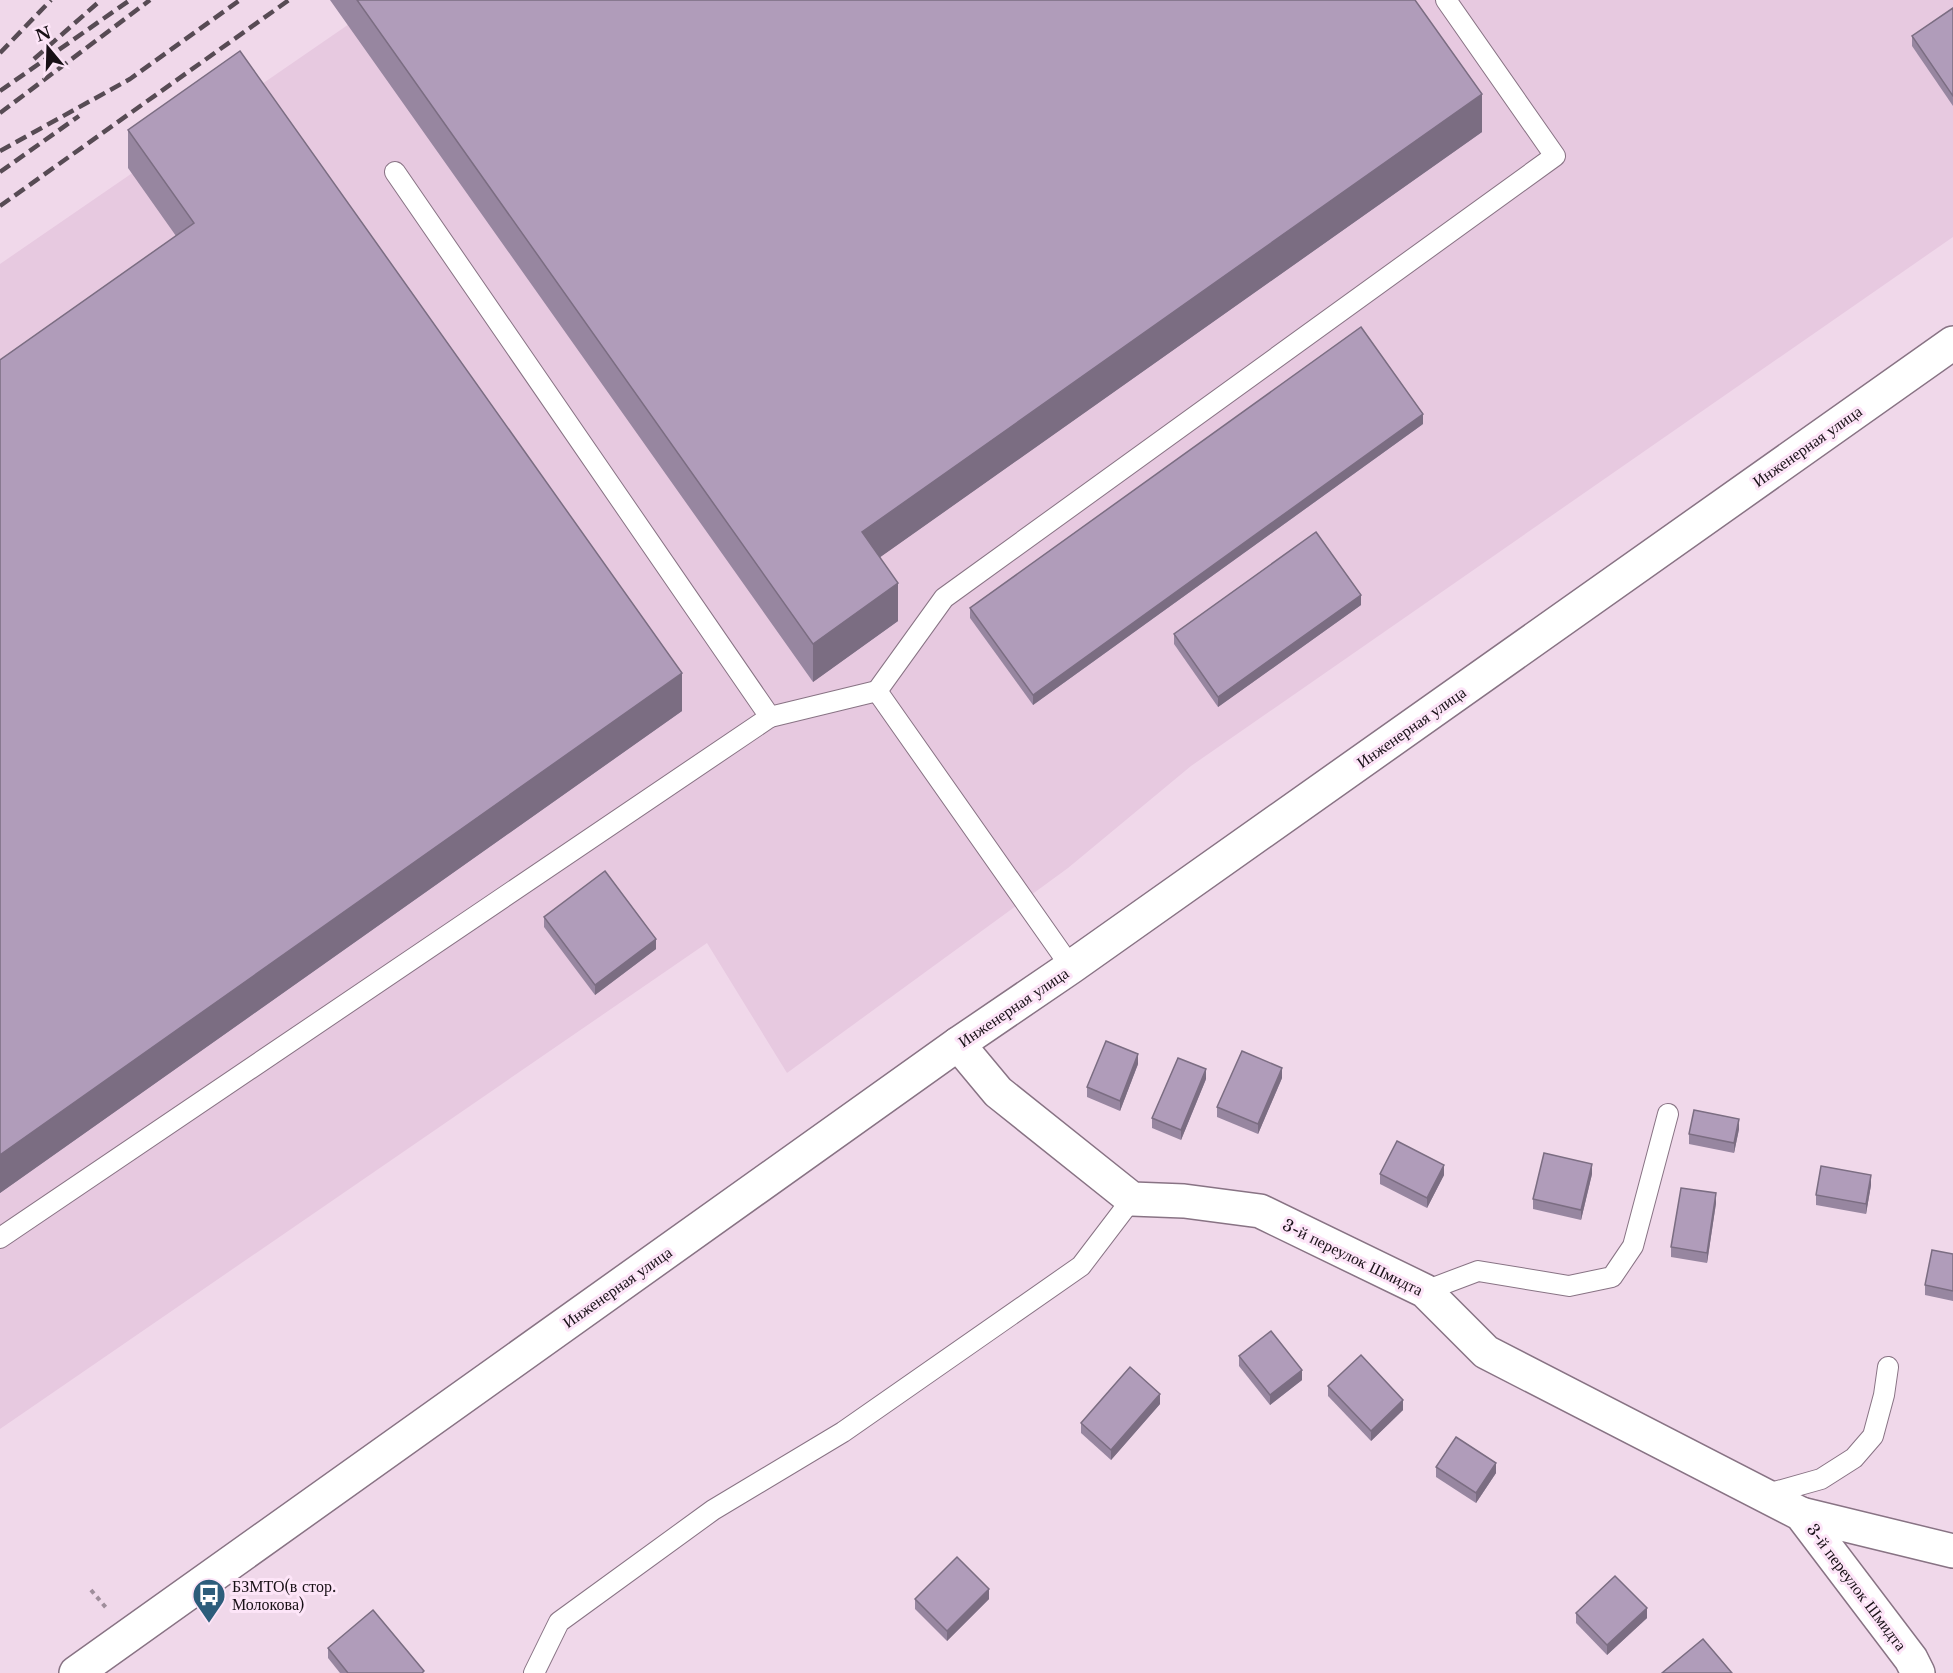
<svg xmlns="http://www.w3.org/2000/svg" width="1953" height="1673" viewBox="0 0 1953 1673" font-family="'Libre Baskerville',serif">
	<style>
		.built { fill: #e7c9e0 }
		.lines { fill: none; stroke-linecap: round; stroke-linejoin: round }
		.lane-casing { stroke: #887384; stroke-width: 22 }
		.street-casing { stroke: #887384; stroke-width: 36 }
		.secondary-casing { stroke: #887384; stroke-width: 36 }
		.path { stroke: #9f8d9b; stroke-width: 4; stroke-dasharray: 4.5 4.5; stroke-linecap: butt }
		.lane { stroke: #fff; stroke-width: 20 }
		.street { stroke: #fff; stroke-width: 33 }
		.secondary { stroke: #fff; stroke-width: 33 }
		.rail { stroke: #574b54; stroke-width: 4.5; stroke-dasharray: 12 6; stroke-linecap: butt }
		.wall { fill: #9786a0 }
		.shaded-wall { fill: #7b6d82 }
		.building { fill: #b09cba; stroke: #7b6d82; stroke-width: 1.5 }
		.labels { text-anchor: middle; stroke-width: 6; stroke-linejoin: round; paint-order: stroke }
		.street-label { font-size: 16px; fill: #181016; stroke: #fde5f8 }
		.poi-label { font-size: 16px; fill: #181016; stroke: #fde5f8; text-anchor: start }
	</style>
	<rect width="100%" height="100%" fill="#f0d8ea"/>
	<path class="built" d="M384 0H1953V237L1191 766 1068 868 787 1073 707 943 0 1429V264Z"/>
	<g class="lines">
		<g class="lane-casing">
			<g id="lane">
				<path d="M395 172 770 717 877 691 1071 967"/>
				<path d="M877 691 944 598 1555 156 1446 0"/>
				<path d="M0 1238 770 717"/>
				<path d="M1425 1291 1478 1271 1569 1286 1612 1277 1633 1246 1668 1114"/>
				<path d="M1764 1495 1821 1479 1854 1458 1873 1436 1884 1395 1888 1367"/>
				<path d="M534 1673 559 1622 713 1510 843 1432 1081 1266 1132 1199"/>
			</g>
		</g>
		<g class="street-casing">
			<g id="street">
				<path d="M958 1044 998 1092 1132 1199 1184 1201 1260 1211 1425 1291 1486 1352 1801 1514 1911 1659 1918 1673"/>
				<path d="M1801 1514 1953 1551"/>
			</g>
		</g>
		<g class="secondary-casing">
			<path id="secondary" d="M76 1673 958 1044 1071 967 1953 343"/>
		</g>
		<path class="path" d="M91 1590 108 1610"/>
		<use href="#lane" class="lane"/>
		<use href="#street" class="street"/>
		<use href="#secondary" class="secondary"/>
		<g class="rail">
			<path d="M0 53 51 0"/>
			<path d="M34 59 101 0"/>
			<path d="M0 91 130 0"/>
			<path d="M0 113 150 0"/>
			<path d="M0 151 130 79 240 0"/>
			<path d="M0 172 79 116"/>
			<path d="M0 206 289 0"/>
		</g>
	</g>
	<g class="wall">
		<path d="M330 0H1415L1482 132 880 557 898 621 813 682Z"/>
		<path d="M1953 8V106L1912 46V36Z"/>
		<path d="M128 130 682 711 0 1193V360L176 236 128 168Z"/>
		<path d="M1423 424 1033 705 970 618V608Z"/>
		<path d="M1361 605 1218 707 1174 644V634Z"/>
		<path d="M544 917 656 949 595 995 544 927Z"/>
		<path d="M1138 1064 1120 1111 1087 1097V1087Z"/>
		<path d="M1282 1078 1258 1134 1217 1117V1107Z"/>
		<path d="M1206 1079 1181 1140 1152 1128V1118Z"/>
		<path d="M1739 1129 1734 1153 1689 1144V1134Z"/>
		<path d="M1380 1174 1444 1175 1427 1208 1380 1184Z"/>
		<path d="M1592 1174 1581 1220 1533 1209V1199Z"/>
		<path d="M1871 1185 1866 1214 1816 1205V1195Z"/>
		<path d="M1716 1203 1707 1263 1671 1257V1247Z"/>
		<path d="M1953 1254V1301L1925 1295V1285Z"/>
		<path d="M1239 1356 1302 1380 1270 1405 1239 1366Z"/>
		<path d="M1328 1386 1403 1410 1371 1441 1328 1396Z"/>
		<path d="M1160 1404 1111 1460 1081 1433V1423Z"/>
		<path d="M1436 1467 1496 1473 1476 1503 1436 1477Z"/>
		<path d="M915 1599H989L947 1641 915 1609Z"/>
		<path d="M1576 1613 1647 1618 1607 1655 1576 1623Z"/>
		<path d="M328 1648 424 1673H340L328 1658Z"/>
	</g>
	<g class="shaded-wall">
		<path d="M1482 94V132L862 570V532Z"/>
		<path d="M1423 414V424L1033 705V695Z"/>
		<path d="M898 583V621L813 682V644Z"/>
		<path d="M1361 595V605L1218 707V697Z"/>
		<path d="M682 673V711L0 1193V1155Z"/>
		<path d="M656 939V949L595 995V985Z"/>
		<path d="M1138 1054V1064L1120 1111V1101Z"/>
		<path d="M1282 1068V1078L1258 1134V1124Z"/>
		<path d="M1206 1069V1079L1181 1140V1130Z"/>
		<path d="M1739 1119V1129L1734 1153V1143Z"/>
		<path d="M1592 1164V1174L1581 1220V1210Z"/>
		<path d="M1444 1165V1175L1427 1208V1198Z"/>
		<path d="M1871 1175V1185L1866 1214V1204Z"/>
		<path d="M1716 1193V1203L1707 1263V1253Z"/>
		<path d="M1302 1370V1380L1270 1405V1395Z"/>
		<path d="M1160 1394V1404L1111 1460V1450Z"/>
		<path d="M1403 1400V1410L1371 1441V1431Z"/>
		<path d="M1496 1463V1473L1476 1503V1493Z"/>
		<path d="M989 1589V1599L947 1641V1631Z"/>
		<path d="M1647 1608V1618L1607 1655V1645Z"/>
	</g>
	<g class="building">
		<path d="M357 0H1415L1482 94 862 532 898 583 813 644Z"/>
		<path d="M1953 8V96L1912 36Z"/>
		<path d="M240 51 682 673 0 1155V360L194 223 128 130Z"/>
		<path d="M1361 327 1423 414 1033 695 970 608Z"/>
		<path d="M1316 532 1361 595 1218 697 1174 634Z"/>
		<path d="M605 871 656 939 595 985 544 917Z"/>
		<path d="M1106 1041 1138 1054 1120 1101 1087 1087Z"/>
		<path d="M1242 1051 1282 1068 1258 1124 1217 1107Z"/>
		<path d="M1178 1058 1206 1069 1181 1130 1152 1118Z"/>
		<path d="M1694 1110 1739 1119 1734 1143 1689 1134Z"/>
		<path d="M1397 1141 1444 1165 1427 1198 1380 1174Z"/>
		<path d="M1544 1153 1592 1164 1581 1210 1533 1199Z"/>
		<path d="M1821 1166 1871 1175 1866 1204 1816 1195Z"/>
		<path d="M1681 1188 1716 1193 1707 1253 1671 1247Z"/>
		<path d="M1932 1250 1953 1254V1291L1925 1285Z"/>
		<path d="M1271 1331 1302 1370 1270 1395 1239 1356Z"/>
		<path d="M1361 1355 1403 1400 1371 1431 1328 1386Z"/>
		<path d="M1130 1367 1160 1394 1111 1450 1081 1423Z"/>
		<path d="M1456 1437 1496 1463 1476 1493 1436 1467Z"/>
		<path d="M957 1557 989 1589 947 1631 915 1599Z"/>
		<path d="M1615 1576 1647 1608 1607 1645 1576 1613Z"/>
		<path d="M373 1610 424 1671 422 1673H348L328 1648Z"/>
		<path d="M1703 1639 1732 1673H1662Z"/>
	</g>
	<defs>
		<g id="bus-pin" transform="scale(1.725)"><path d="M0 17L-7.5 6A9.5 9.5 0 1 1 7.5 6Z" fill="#2d5d7b" stroke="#fde5f8"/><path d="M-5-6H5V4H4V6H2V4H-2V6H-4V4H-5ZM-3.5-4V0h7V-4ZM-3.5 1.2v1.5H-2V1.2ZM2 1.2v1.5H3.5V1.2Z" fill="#fff"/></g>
	</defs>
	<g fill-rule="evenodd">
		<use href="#bus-pin" x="209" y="1595"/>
	</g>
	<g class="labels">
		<g class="street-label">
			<text transform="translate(1807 446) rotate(-35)" y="6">Инженерная улица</text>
			<text transform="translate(1411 727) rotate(-35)" y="6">Инженерная улица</text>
			<text transform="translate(1013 1007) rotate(-34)" y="6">Инженерная улица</text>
			<text transform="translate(1353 1257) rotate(26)" y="6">3-й переулок Шмидта</text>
			<text transform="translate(617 1287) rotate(-35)" y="6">Инженерная улица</text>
			<text transform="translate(1857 1587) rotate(53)" y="6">3-й переулок Шмидта</text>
		</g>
		<g class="poi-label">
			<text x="232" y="1592">БЗМТО(в стор.<tspan x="232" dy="18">Молокова)</tspan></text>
		</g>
	</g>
	<g transform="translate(48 48) rotate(341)" stroke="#fde5f8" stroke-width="4.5" paint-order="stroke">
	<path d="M0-4.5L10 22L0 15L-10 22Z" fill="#181016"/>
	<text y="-9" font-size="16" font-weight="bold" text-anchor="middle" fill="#181016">N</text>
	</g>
</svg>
